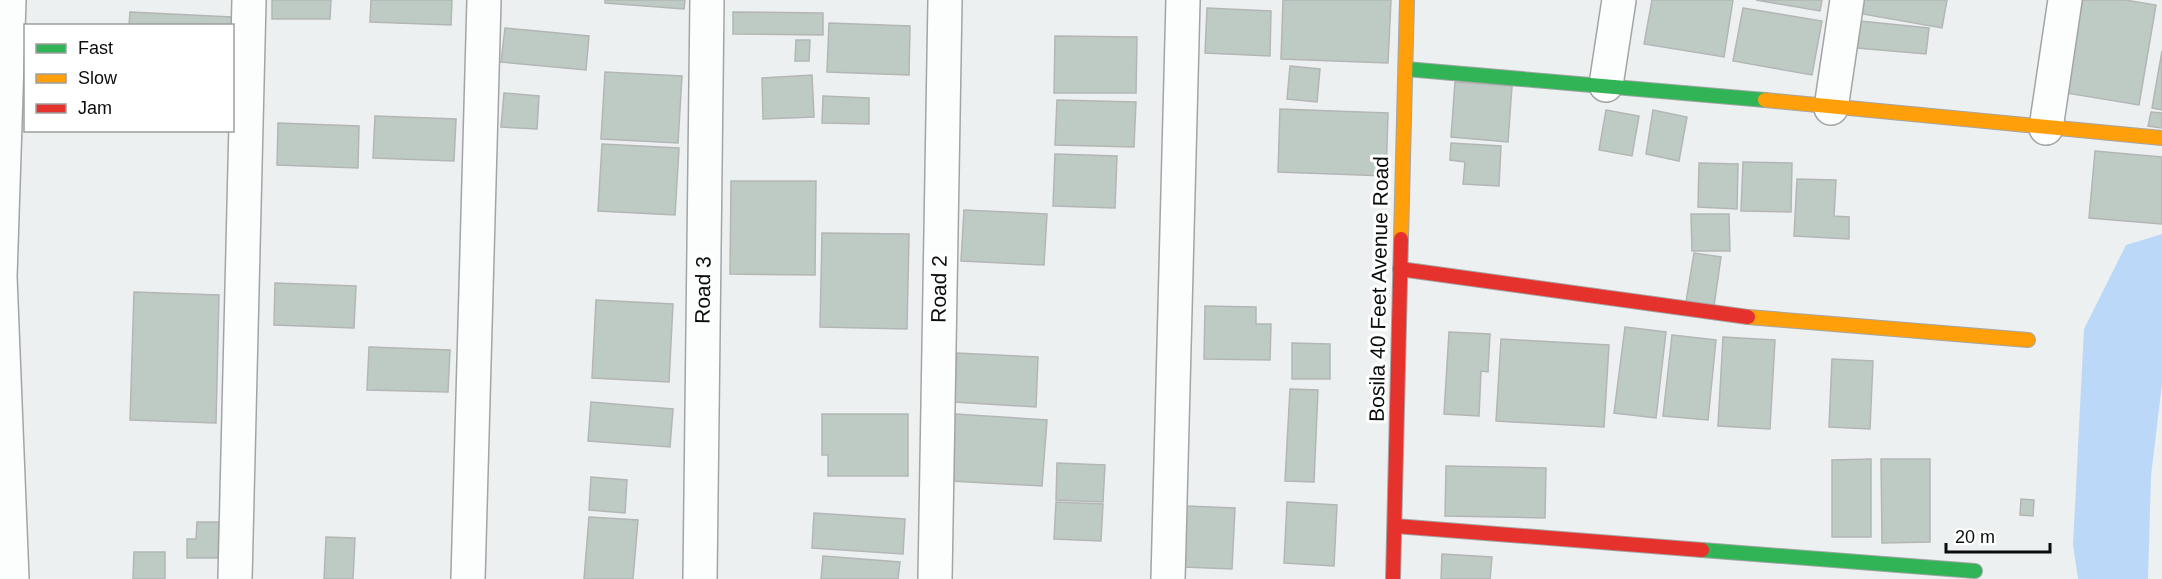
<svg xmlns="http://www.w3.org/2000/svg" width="2162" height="579" viewBox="0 0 2162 579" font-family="Arial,sans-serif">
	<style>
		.water { fill: #bcd8f8 }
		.building { fill: #becbc5; stroke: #b3b6b5; stroke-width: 1.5 }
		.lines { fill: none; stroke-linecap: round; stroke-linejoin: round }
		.street-casing { stroke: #a3a5a5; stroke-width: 36 }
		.fast-casing { stroke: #a3a5a5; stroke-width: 16 }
		.slow-casing { stroke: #a3a5a5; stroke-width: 16 }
		.jam-casing { stroke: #a3a5a5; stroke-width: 16 }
		.street { stroke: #fcfdfd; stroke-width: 33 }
		.fast { stroke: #30b455; stroke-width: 14 }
		.slow { stroke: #ff9f0a; stroke-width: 14 }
		.jam { stroke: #e5322d; stroke-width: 14 }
		.labels { text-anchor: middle; stroke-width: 6; stroke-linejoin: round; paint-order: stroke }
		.street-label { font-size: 21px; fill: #0b0d0d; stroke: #fff }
	</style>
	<rect width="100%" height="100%" fill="#edf0f0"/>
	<path class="water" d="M2162 234V384L2151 476 2148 579H2078L2073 545 2084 329 2126 245Z"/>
	<g class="building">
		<path d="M272 0H331L330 19H272Z"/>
		<path d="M371 0H452L451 25 370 22Z"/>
		<path d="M605 0H685L684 9 605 3Z"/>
		<path d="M1283 0H1391L1388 63 1281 59Z"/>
		<path d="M1652 0H1733L1724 57 1644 44Z"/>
		<path d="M1756 0H1822L1820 11Z"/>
		<path d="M1859 0H1947L1942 28 1857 13Z"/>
		<path d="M2081 0H2125L2156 5 2139 105 2066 93Z"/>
		<path d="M1207 8 1271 11 1270 56 1205 53Z"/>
		<path d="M1743 8 1822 21 1812 75 1733 61Z"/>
		<path d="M130 12 232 17V26H129Z"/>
		<path d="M733 12 823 13V35L733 34Z"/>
		<path d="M1860 21 1929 28 1926 54 1857 48Z"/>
		<path d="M829 23 910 26 909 75 827 72Z"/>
		<path d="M505 28 589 36 586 70 501 62Z"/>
		<path d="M1055 36 1137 37 1136 93H1054Z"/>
		<path d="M796 40H810L809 61H795Z"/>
		<path d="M2162 51V110L2152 108Z"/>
		<path d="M1290 66 1320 69 1317 102 1287 99Z"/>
		<path d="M605 72 682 76 678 143 601 139Z"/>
		<path d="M812 75 814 117 763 119 762 78Z"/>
		<path d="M1455 82 1512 86 1508 142 1451 137Z"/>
		<path d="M504 93 539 96 537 129 501 127Z"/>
		<path d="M823 96 869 98V124L822 123Z"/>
		<path d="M1057 100 1136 102 1134 147 1055 145Z"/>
		<path d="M1280 109 1388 113 1386 176 1278 172Z"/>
		<path d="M1606 110 1639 116 1632 156 1599 150Z"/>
		<path d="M1653 110 1687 117 1679 161 1646 154Z"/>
		<path d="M2151 112 2162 113V128L2148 126Z"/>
		<path d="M375 116 456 119 454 161 373 158Z"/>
		<path d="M278 123 359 126 358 168 277 165Z"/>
		<path d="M1451 143 1501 146 1499 186 1463 184 1465 162 1450 160Z"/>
		<path d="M602 144 679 148 675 215 598 211Z"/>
		<path d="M2095 151 2162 157V224L2089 218Z"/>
		<path d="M1055 154 1117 156 1115 208 1053 206Z"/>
		<path d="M1743 162 1792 163 1791 212 1741 211Z"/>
		<path d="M1699 163 1738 164 1737 209 1698 207Z"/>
		<path d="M1797 179 1836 180 1834 216 1849 217V239L1794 236Z"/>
		<path d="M731 181H816L815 275 730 274Z"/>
		<path d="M964 210 1047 214 1044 265 961 261Z"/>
		<path d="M1691 214H1729L1730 251H1692Z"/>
		<path d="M822 233 909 234 907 329 820 327Z"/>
		<path d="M1694 253 1721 257 1714 306 1686 302Z"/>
		<path d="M275 283 356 286 354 328 274 325Z"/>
		<path d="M134 292 219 295 216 423 130 420Z"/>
		<path d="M596 300 673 304 669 382 592 378Z"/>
		<path d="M1205 306 1256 307V324H1271L1270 360 1204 359Z"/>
		<path d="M1625 327 1666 332 1656 418 1614 413Z"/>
		<path d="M1449 332 1490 334 1488 372 1481 371 1479 416 1444 414Z"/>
		<path d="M1672 335 1716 340 1708 420 1663 416Z"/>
		<path d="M1723 337 1775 340 1770 429 1718 426Z"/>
		<path d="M1501 339 1609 345 1604 427 1496 421Z"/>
		<path d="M1292 343 1330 344V379H1292Z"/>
		<path d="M369 347 450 350 448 392 367 390Z"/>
		<path d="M957 353 1038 357 1036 407 954 402Z"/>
		<path d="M1832 359 1873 361 1870 429 1829 427Z"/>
		<path d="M1290 389 1318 390 1314 482 1285 481Z"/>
		<path d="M591 402 673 409 670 447 588 441Z"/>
		<path d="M822 414H908V476H828V455H822Z"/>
		<path d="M955 414 1047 420 1042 486 951 481Z"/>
		<path d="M1871 459V537H1832V460Z"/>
		<path d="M1881 459H1930V542L1882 543Z"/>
		<path d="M1057 463 1105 465 1103 502 1056 500Z"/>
		<path d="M1446 466 1546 468 1545 518 1445 516Z"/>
		<path d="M591 477 627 480 625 513 589 510Z"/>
		<path d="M2021 499 2034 500 2033 516 2020 515Z"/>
		<path d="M1056 502 1103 504 1101 541 1054 539Z"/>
		<path d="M1287 502 1337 505 1334 566 1284 563Z"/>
		<path d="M1186 506 1235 508 1232 569 1183 567Z"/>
		<path d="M814 513 905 519 903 554 812 548Z"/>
		<path d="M589 517 638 520 633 579H584Z"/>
		<path d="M197 522H219L218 558H187V539H196Z"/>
		<path d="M326 537 355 538 353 579H324Z"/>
		<path d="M134 552H165V579H133Z"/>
		<path d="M1442 554 1492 557 1490 579H1441Z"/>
		<path d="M823 556 900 562 898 579H821Z"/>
	</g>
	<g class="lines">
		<g class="street-casing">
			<g id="street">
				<path d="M9 0 0 277 12 579"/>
				<path d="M1606 85 1619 0"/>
				<path d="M1831 108 1847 0"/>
				<path d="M2046 128 2065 0"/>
				<path d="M235 579 249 0"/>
				<path d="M468 579 484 0"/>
				<path d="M700 579 707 0"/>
				<path d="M935 579 945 0"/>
				<path d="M1168 579 1183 0"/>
			</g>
		</g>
		<g class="fast-casing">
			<g id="fast">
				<path d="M1406 69 1765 100"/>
				<path d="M1702 550 1975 571"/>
			</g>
		</g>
		<g class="slow-casing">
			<g id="slow">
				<path d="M1765 100 2162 138"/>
				<path d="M1401 239 1407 0"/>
				<path d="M1748 317 2028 340"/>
			</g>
		</g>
		<g class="jam-casing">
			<g id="jam">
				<path d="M1400 269 1748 317"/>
				<path d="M1395 526 1702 550"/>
				<path d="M1393 579 1401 239"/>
			</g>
		</g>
		<use href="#street" class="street"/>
		<use href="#fast" class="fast"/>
		<use href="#slow" class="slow"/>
		<use href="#jam" class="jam"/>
	</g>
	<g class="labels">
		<g class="street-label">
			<text transform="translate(939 289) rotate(-89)" y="7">Road 2</text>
			<text transform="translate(1379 289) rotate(-89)" y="7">Bosila 40 Feet Avenue Road</text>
			<text transform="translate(703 290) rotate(-89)" y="7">Road 3</text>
		</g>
	</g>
	<rect x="24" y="24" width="210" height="108" fill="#ffffff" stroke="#9d9e9e" stroke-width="1.5"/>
	<rect x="36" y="44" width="30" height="9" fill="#30b455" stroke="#9d9e9e" stroke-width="1.5"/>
	<text x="78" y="54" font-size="18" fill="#0b0d0d">Fast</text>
	<rect x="36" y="74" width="30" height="9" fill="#ff9f0a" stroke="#9d9e9e" stroke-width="1.5"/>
	<text x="78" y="84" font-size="18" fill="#0b0d0d">Slow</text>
	<rect x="36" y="104" width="30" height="9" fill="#e5322d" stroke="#9d9e9e" stroke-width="1.5"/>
	<text x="78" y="114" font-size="18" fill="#0b0d0d">Jam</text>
	<path d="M1946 543v9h104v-9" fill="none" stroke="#0b0d0d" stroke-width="3"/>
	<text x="1955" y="543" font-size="18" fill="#0b0d0d" stroke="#ffffff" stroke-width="4.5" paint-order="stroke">20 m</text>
</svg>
